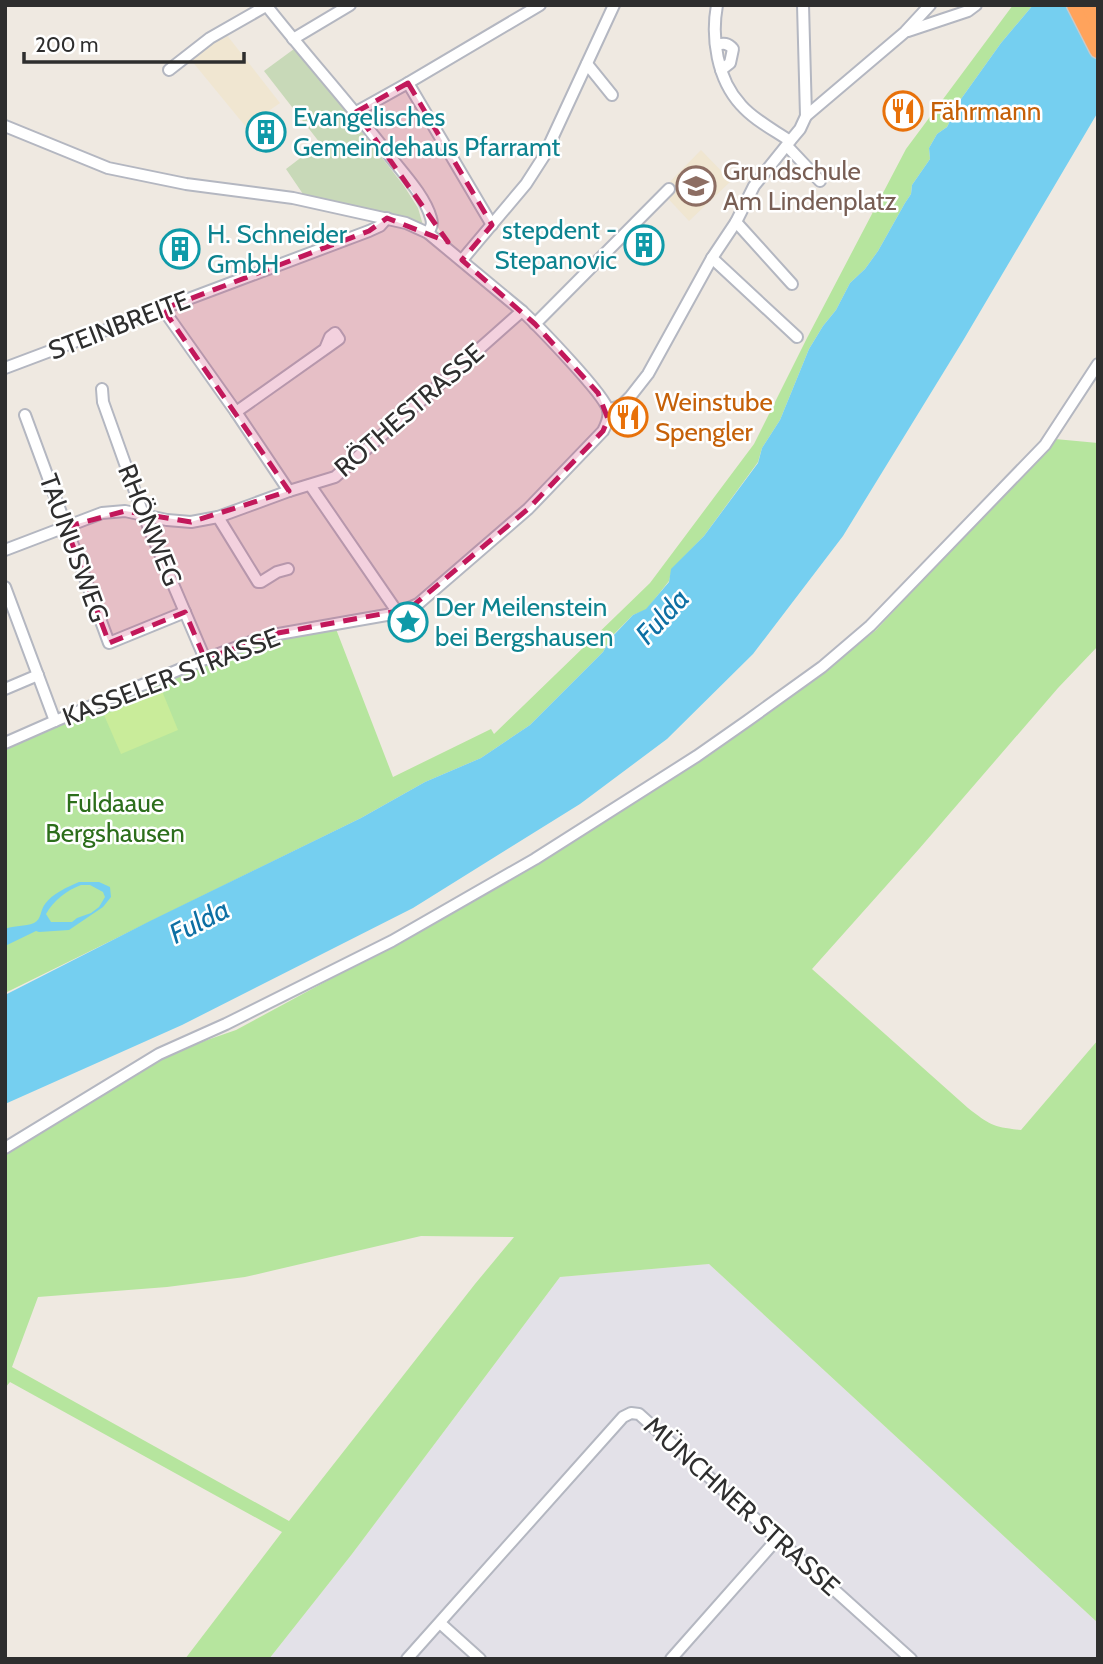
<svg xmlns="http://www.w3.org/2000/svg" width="1103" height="1664" viewBox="0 0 1103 1664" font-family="Cabin,sans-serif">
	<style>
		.industrial { fill: #e3e1e8 }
		.education { fill: #f0e6d1 }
		.green { fill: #b6e59e; fill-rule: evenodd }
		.cemetery { fill: #c8d9b8 }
		.pitch { fill: #c9ec9a }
		.water { fill: #75cff0; fill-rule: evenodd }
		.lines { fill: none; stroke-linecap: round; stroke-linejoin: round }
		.minor-casing { stroke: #b4b7c1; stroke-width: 14 }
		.highway-casing { stroke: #c9c9c9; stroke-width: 19 }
		.minor { stroke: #fff; stroke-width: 10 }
		.highway { stroke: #ffa35c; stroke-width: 16 }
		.marked { fill: #c2185b; fill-opacity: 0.2; stroke: #c2185b; stroke-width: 5; stroke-dasharray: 14 9; stroke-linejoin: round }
		.labels { text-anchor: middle; stroke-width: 5; stroke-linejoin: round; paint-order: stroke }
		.food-label { font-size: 26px; fill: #c56008; stroke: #fff; text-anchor: start }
		.culture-label { font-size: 26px; fill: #0d838f; stroke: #fff; text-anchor: start }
		.education-label { font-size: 26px; fill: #785e54; stroke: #fff; text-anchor: start }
		.street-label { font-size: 26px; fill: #2e2e2e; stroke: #fff }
		.park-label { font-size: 26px; fill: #2c6e1b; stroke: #fff }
		.water-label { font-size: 28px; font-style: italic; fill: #0d6fa3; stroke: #fff }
	</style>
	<rect width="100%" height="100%" fill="#efe9e1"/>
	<path class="industrial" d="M709 1264 1098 1623V1659H269L352 1554 560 1277Z"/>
	<g class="education">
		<path d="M226 34 280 103 246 127 191 60 205 47Z"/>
		<path d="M701 150 731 181 689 221 661 191Z"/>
	</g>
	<g class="green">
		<path d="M1013 5H1033L1001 43 961 99 947 127 937 134 929 148 930 159 912 185 911 194 905 203 878 251 865 269 850 283 836 310 823 326 809 349 780 420 762 448 758 462 704 536 672 569 669 581 646 610 633 615 611 637 603 652 530 725 481 758 425 782 361 818 5 993V745L260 642 336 629 393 777 491 729 494 734 650 583 754 444 807 338 906 149Z"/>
		<path d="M1055 439 1098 443V646L1058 688 919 849 812 969 968 1108C990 1125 993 1127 1021 1130L1098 1040V1623L709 1264 560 1277 352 1554 269 1659H185L282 1532 10 1382 5 1388V1152L161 1056 236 1030 423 929 710 755 798 692 876 630ZM421 1236 514 1237 475 1284 289 1521 12 1367 38 1297 167 1287 245 1277Z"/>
	</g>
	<path class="cemetery" d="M294 49 340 104 404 186 418 208 423 225C385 210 346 204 305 197L286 169 320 143 264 71Z"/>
	<path class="pitch" d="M162 691 178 730 121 754 104 715Z"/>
	<g class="water">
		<path d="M1033 5H1098V112L964 339 843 536 753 654 667 739 580 804 413 908 182 1025 5 1104V995L150 921 361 818 425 782 481 758 530 725 603 652 611 638 633 615 646 609 669 582 671 569 704 536 758 463 762 448 780 420 809 349 823 326 836 310 850 283 865 269 878 251 905 203 911 194 912 185 930 159 929 148 937 134 947 127 961 99 1001 43Z"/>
		<path d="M79 882H99L110 887 111 897 103 907 69 930 39 932 36 931 5 946V929C14 925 25 927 34 923 42 919 40 910 45 904 52 894 67 887 79 882ZM81 885H90L103 892 105 897 99 907 91 913 77 918 72 922H51L46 914C53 901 67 890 81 885Z"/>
	</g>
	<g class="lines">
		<g class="minor-casing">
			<g id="minor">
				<path d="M266 5C306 56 350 104 389 155 403 173 425 196 431 218 433 224 431 228 428 233"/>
				<path d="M717 5C711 38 717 79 741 105 754 120 774 130 790 141"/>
				<path d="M803 5 806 116"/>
				<path d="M908 31 968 11 976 5"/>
				<path d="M293 39 350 5"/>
				<path d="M716 45C724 43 728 43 733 49L730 63 721 70"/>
				<path d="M587 64 612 95"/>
				<path d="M169 70 210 38 266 6"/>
				<path d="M408 83 492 225"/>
				<path d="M356 112 408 83 540 5"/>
				<path d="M5 126 108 168 186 184 293 198 406 223 428 233 522 311C537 325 605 395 608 410 610 418 606 425 603 431L528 509 418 604 398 613 267 636 205 659 55 721 5 743"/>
				<path d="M787 146 820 181"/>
				<path d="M736 222 792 284"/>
				<path d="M712 258 797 337"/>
				<path d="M462 260 526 184 544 156 614 5"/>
				<path d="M163 309 236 412 289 491"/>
				<path d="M535 324 669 189"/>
				<path d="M5 368 369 231 380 226 387 218"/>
				<path d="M102 389 103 402 143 514 205 659"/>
				<path d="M608 410 622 405 630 397 648 374 712 258 736 222 754 186 790 141 800 129 806 116 905 32 930 5"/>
				<path d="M236 412 325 349 330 337 335 333 339 339 325 349"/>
				<path d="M25 415 109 643 185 612"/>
				<path d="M310 485 398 613"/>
				<path d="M218 517 258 582H261L277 572 288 569"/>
				<path d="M5 550 102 513 125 511 167 520 191 522 218 517 289 491 335 477 522 311"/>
				<path d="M5 587 55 721"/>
				<path d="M5 689 38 675"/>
				<path d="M5 1148 159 1054 226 1024 392 941 535 859 697 756 747 721 822 667 870 626 1045 445 1098 364"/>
				<path d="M440 1623 480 1659"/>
				<path d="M407 1659 623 1417 631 1413 639 1414 911 1659"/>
				<path d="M671 1659 778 1538"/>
			</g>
		</g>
		<g class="highway-casing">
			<g id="highway">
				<path d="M1075 5 1098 50"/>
				<path d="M1089 5 1098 22"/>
			</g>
		</g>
		<use href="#minor" class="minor"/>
		<use href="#highway" class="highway"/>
	</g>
	<path class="marked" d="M408 83 492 225 462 260 535 324 598 393 608 419 603 431 528 509 409 609 278 633 205 659 185 612 109 643 66 527 125 511 191 522 289 491 163 309 369 231 387 218 448 242 356 112Z"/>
	<defs>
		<g id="restaurant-ring" transform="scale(2.0125)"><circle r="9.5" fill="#fff" stroke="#e8710a" stroke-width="1.5"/><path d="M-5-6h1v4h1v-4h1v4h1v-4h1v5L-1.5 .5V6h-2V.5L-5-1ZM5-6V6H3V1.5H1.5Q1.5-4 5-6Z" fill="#e8710a"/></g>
		<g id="building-ring" transform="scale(2.0125)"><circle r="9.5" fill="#fff" stroke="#0f9aa8" stroke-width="1.5"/><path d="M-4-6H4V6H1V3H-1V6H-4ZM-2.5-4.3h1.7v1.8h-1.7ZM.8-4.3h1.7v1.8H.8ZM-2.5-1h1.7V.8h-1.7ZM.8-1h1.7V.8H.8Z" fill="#0f9aa8"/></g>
		<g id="school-ring" transform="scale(2.0125)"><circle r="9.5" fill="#fff" stroke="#8d6e63" stroke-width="1.5"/><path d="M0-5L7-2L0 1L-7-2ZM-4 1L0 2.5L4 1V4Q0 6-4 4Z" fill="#8d6e63"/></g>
		<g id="sight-ring" transform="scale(2.0125)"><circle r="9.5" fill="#fff" stroke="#0f9aa8" stroke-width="1.5"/><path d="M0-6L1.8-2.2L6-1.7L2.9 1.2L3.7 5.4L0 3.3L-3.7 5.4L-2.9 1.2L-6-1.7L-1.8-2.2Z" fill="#0f9aa8"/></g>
	</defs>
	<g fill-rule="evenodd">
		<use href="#restaurant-ring" x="903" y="111"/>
		<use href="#building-ring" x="266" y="132"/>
		<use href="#school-ring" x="696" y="186"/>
		<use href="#building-ring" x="644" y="245"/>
		<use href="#building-ring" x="180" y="249"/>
		<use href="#restaurant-ring" x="628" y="417"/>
		<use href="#sight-ring" x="408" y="622"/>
	</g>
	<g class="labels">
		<g class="food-label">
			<text x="930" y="120">Fährmann</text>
			<text x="655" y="411">Weinstube<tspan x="655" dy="30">Spengler</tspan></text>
		</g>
		<g class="culture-label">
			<text x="293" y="126">Evangelisches<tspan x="293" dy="30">Gemeindehaus Pfarramt</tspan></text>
			<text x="617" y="239" text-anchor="end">stepdent -<tspan x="617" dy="30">Stepanovic</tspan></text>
			<text x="207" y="243">H. Schneider<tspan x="207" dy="30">GmbH</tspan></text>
			<text x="435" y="616">Der Meilenstein<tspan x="435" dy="30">bei Bergshausen</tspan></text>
		</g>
		<g class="education-label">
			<text x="723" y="180">Grundschule<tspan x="723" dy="30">Am Lindenplatz</tspan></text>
		</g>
		<g class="street-label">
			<text transform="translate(119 325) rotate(-21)" y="9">STEINBREITE</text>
			<text transform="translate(409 410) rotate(-41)" y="9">RÖTHESTRASSE</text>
			<text transform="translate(150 525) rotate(68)" y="9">RHÖNWEG</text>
			<text transform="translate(74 548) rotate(70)" y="9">TAUNUSWEG</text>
			<text transform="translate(171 677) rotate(-21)" y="9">KASSELER STRASSE</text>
			<text transform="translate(742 1506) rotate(42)" y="9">MÜNCHNER STRASSE</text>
		</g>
		<g class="park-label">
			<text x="115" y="812">Fuldaaue<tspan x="115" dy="30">Bergshausen</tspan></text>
		</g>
		<g class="water-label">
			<text transform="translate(662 616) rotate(-47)" y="10">Fulda</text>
			<text transform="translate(199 921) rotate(-27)" y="10">Fulda</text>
		</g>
	</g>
	<rect width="1103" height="1664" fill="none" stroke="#2e2e2e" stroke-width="14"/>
	<path d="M24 52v10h220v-10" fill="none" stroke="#2e2e2e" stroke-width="3.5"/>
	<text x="35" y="52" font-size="21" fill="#2e2e2e" stroke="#ffffff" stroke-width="5" paint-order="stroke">200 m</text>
</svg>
